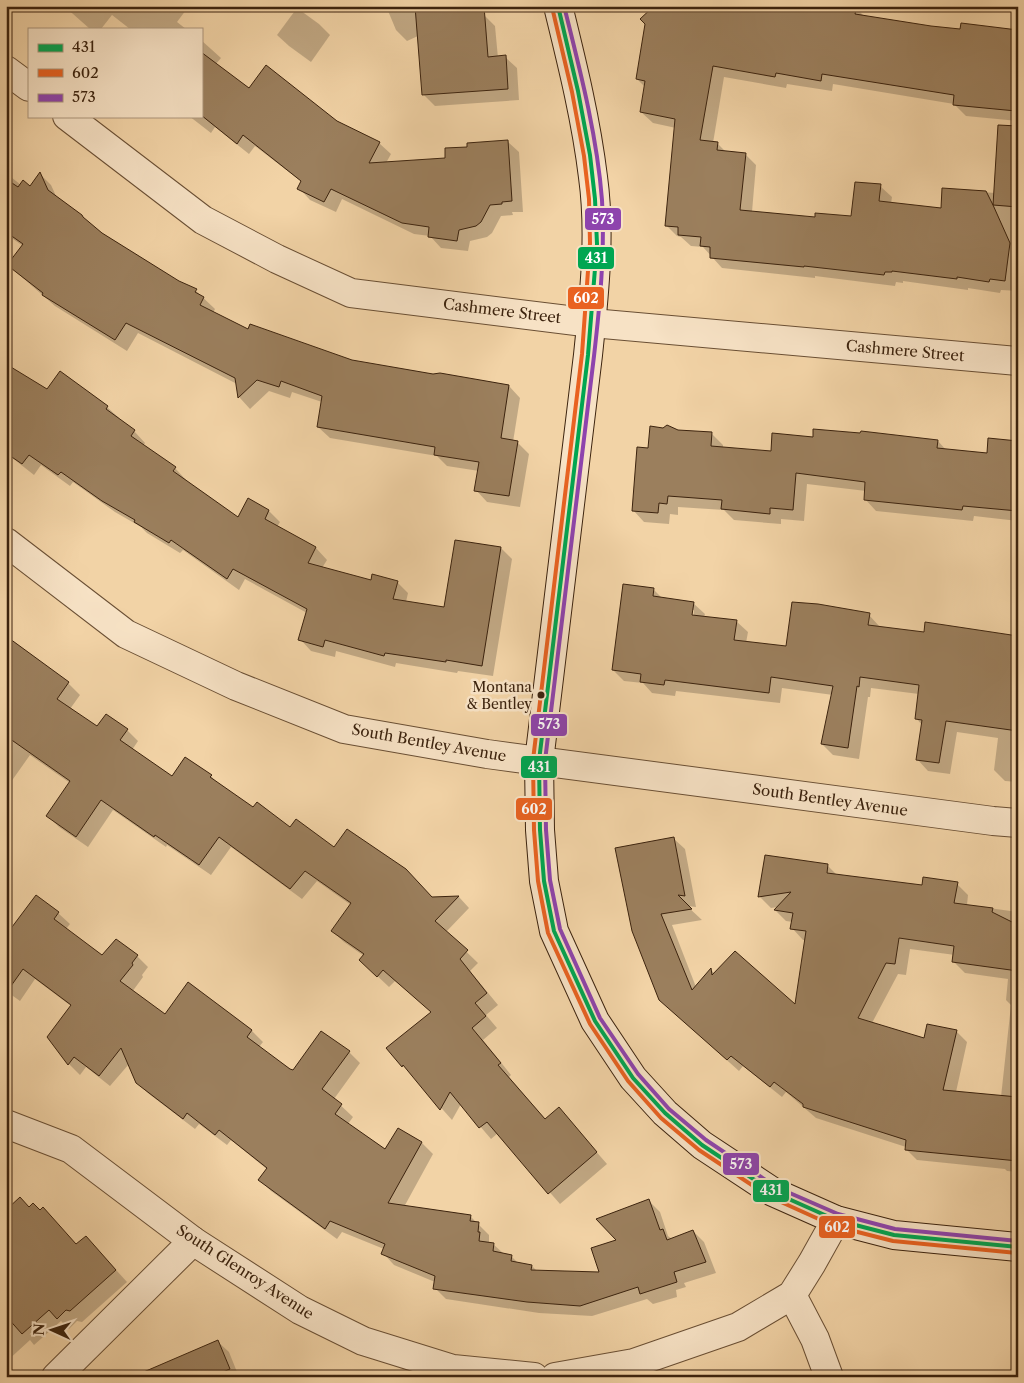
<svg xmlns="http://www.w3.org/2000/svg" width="1024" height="1383" viewBox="0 0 1024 1383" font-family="'Libre Caslon Text',serif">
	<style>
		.shadow { fill: #0003; fill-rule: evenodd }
		.building { fill: #9b7f5d; stroke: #3c230e }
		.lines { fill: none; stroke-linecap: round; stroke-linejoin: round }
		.street-casing { stroke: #6a4f34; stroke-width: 30 }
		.secondary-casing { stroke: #3c230e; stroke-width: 30 }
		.street { stroke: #f7e2c5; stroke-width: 28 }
		.secondary { stroke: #f7e2c5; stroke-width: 28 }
		.bus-1-casing { stroke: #f7e2c5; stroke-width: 8 }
		.bus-2-casing { stroke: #f7e2c5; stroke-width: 8 }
		.bus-3-casing { stroke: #f7e2c5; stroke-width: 8 }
		.bus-1 { stroke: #00a651; stroke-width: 4 }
		.bus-2 { stroke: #e96221; stroke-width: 4 }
		.bus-3 { stroke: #8e44ad; stroke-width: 4 }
		.bus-dot { fill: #3c230e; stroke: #f7e2c5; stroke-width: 2 }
		.labels { text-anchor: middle; stroke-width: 5; stroke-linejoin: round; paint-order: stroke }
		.bus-label { font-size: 14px; fill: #3c230e; stroke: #f7e2c5; text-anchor: end }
		.street-label { font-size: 15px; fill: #3c230e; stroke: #f7e2c5 }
		.line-badge { stroke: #f7e2c5; stroke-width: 2 }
		.badge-label { font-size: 14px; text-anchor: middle; font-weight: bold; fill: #fff }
	</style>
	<rect width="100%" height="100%" fill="#f2d3a6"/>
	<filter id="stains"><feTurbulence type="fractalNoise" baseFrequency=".004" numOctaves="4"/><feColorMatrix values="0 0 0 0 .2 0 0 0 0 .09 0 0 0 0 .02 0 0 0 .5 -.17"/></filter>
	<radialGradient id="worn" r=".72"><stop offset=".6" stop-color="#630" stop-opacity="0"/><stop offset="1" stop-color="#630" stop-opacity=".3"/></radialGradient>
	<g class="shadow">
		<path d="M64 6H189L177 22 186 29H130L112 15 101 29H90Z"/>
		<path d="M386 6H461L484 15 495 26 498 58 505 57 517 68 519 100 435 106 424 95 418 36 407 41 396 30Z"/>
		<path d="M297 8 319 24 330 35 311 62 289 46 277 35Z"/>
		<path d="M856 8 865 17 962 31H1018V121L966 116 954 104 833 84 832 91 787 84 786 88 724 77 713 143H717L726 152 745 154 756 165 752 212 816 218 852 217 880 186 892 197 891 204 942 209 944 189 995 193 1018 174V291L1001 290 1000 293 968 288V290L903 281V283L896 282 895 286 815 276V278L722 268 703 247 691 246 681 237 677 236 666 225 676 128 653 123 641 112 645 87 637 79Z"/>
		<path d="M201 40 221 58 215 65 249 89 336 122 379 143 391 154 386 163 446 159 468 148 507 141 519 152 523 212H512L513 215 501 216 492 233 487 237 470 241 468 251 441 248 430 236 414 234 342 199 336 212 310 200 299 188 302 182 255 146 249 154 215 127 211 133 189 116H201Z"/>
		<path d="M6 173 21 185 31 188 40 174 51 185 57 198 101 234 179 282 196 291 215 309 213 313 249 331 351 361 509 386 520 398 513 442H517L529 454 520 507 487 502 476 490 479 471 447 466 437 456 330 438 318 427 322 402 292 392 290 398 269 391 250 409 240 398 237 384 138 333 127 351 55 306 8 265 23 246 6 234Z"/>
		<path d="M47 391 107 407 119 418 118 419 134 431 145 443 143 446 175 468 186 480 185 481 238 519 248 500 269 511 280 522 277 527 316 548 327 560 322 568 372 581 397 582 408 593 406 602 445 608 501 548 512 559 493 676 458 671 457 673 396 663 395 667 336 651 335 657 311 651 300 639 307 613 245 579 239 590 183 550 180 553 147 533 141 527 115 512 73 482 70 486 41 465 34 475 6 453Z"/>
		<path d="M663 429 712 434 723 445V449L772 453 814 438 938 441 946 450 988 454 1018 442V521L974 516 973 521 876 511 865 499 866 491 807 484 804 521 781 519V524L734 520 724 510 678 507V515L670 514 669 524 644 522 633 510 649 449Z"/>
		<path d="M654 590 662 598 693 603 705 614 704 617 736 621 748 632 746 643 787 647 869 615 880 627 925 633 1017 637 1018 632V782L1005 781 994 770 998 738 957 732 950 774 928 771 917 759 922 725 916 718 919 694 871 688 870 697H868L859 759 833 755 822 744 833 695 782 688 780 703 676 691 675 696 652 693 643 683 624 681 613 670ZM691 610H694L693 621Z"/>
		<path d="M6 637 68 683 80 695 70 709 98 727 127 730 138 741 132 750 172 777 211 776 221 787 253 809 432 898 459 897 469 908 446 932 478 963 470 971 498 1005 486 1015 497 1028 483 1040 511 1075 509 1077 546 1120 559 1109 607 1164 560 1204 498 1133 491 1139 461 1104 452 1120 388 1048 432 1012 395 981 389 987 372 971 364 956 344 942 332 931 351 905 317 881 302 899 231 847 211 875 167 845 166 847 113 810 88 847 59 827 47 815 70 783 30 755 6 789Z"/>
		<path d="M673 838 685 849 696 907 687 906 702 920 672 925 696 987 711 970 715 974 796 1006 806 940H803L792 928 793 922 786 921 775 910 778 907 771 908 760 897 766 856 827 865 838 876 923 887 957 884 968 895 967 905 1018 912V1172L1007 1171 1005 1169 917 1160 906 1149V1147L816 1118 786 1092 782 1097 743 1066 739 1071 672 1011 633 931ZM910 949 955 955 954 962 965 973 1008 979 1006 1000 1011 1005 1001 1097 956 1092 967 1042 956 1031 924 1040 872 1023 898 974 906 975Z"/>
		<path d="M36 897 58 913 70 924 66 929 102 956H137L148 967 142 975 143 977 132 992 165 1016 188 984 252 1031 263 1042 259 1047 293 1072 349 1052 360 1063 334 1099 353 1117 348 1124 386 1150 422 1143 433 1154 404 1207 470 1216 489 1235V1242L490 1243 493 1244 504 1254 511 1256 519 1264 532 1266 537 1271 601 1274 619 1240 648 1200 660 1212 668 1236 672 1239 693 1231 704 1242 716 1273 684 1283 686 1287 676 1290 677 1297 653 1304 647 1299 592 1316 539 1313 446 1299 435 1288V1282L394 1265 383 1253 384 1249 342 1232 337 1239 271 1191 260 1180 268 1170 231 1140 227 1145 199 1124 195 1129 149 1094 137 1083 129 1064 110 1086 86 1067 80 1075 69 1064 48 1037 71 1006 35 979 20 1001 6 991V931L9 933Z"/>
		<path d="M30 1208 77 1245 97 1249 127 1282 82 1322 77 1321 69 1329 61 1321 34 1345 30 1340 6 1362V1212Z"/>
		<path d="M217 1341 229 1352 239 1377H153Z"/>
	</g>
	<g class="building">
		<path d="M415 6H484L488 57 506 55 508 89 422 95Z"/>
		<path d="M654 6H857L855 14 931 26 960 29 961 23 1018 30V109H1016V111L953 105 954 95 822 74 821 81 776 73 775 77 713 66 700 140 718 142 717 150 746 153 740 210 815 217V213L851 216 855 182 881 184 879 201 941 208 942 188 986 191 993 205 998 125 1018 126V207L993 205 1010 243 1005 281 990 279 989 282 957 277V279L892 271V272H885L884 275 804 266V267L710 258V247L700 246 701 237 678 235V227L665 226 675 119 640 112 645 81 636 79 645 24 640 19Z"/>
		<path d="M201 52 249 88 266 65 337 121 380 142 369 163 445 158V148L467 147V143L508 140 512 201 502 202V204L490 205 481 222 476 226 459 230 457 241 428 237 429 227 402 223 331 189 324 202 297 189 301 181 243 135 237 144 201 115Z"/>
		<path d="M40 172 48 190 82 215 83 217 102 233 179 281 197 289 195 292 204 297 200 305 248 329 250 324 352 360 433 374 440 373 509 385 501 438 518 441 509 496 474 491 479 462 434 455 435 447 317 427 322 396 281 381 279 387 257 380 238 398 235 378 126 323 115 340 42 295 43 293 7 265 23 244 6 232V179L18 187 23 180 30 186Z"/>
		<path d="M6 364 47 389 60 371 108 406 106 409 135 430 131 436 176 467 173 471 238 517 248 498 269 510 265 519 316 547 308 563 371 580 372 574 398 581 393 599 444 607 455 540 501 547 482 666 446 660V662L385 653 384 656 325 640 323 647 298 640 307 609 233 569 227 579 171 540 169 543 134 522 135 520 102 501 61 472 58 475 29 455 22 464 6 453Z"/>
		<path d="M667 425 678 430 712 432 711 446 771 451 772 433 813 437V429L860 433 861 431 938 440 937 448 987 453 988 438 1018 441V511L963 506 962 510 864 500 865 482 796 473 793 510 770 508V514L721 509 722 500 668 496 667 504 659 503 658 513 632 511 637 447 648 448 650 426 663 428Z"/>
		<path d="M623 584 654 588 653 596 694 602 692 615 737 620 734 640 786 646 792 602 818 604 870 613 868 625 924 632 925 622 1018 636V731L946 721 939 763 916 760 922 720 915 719 919 685 860 677 859 687 857 686 848 748 821 744 833 686 771 677 769 693 665 680 664 685 640 682 641 674 612 670Z"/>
		<path d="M6 636 69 682 57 699 97 726 106 714 128 729 120 740 172 776 185 757 212 775 210 777 253 807 257 802 290 827 296 819 334 847 347 829 406 869 432 897 459 896 435 921 468 950 460 959 487 993 475 1003 486 1016 472 1028 501 1063 498 1065 545 1119 559 1107 597 1152 548 1194 487 1122 479 1128 450 1092 440 1110 403 1065 402 1067 386 1048 431 1012 383 970 377 977 359 960 364 954 331 931 351 903 305 871 290 889 219 837 199 865 155 835 154 837 101 800 76 837 46 816 70 781 6 736Z"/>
		<path d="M674 837 685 896 678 895 692 909 661 914 692 990 711 968 712 975 735 951 795 1004 806 931 790 929 793 913 774 910 791 892 758 897 765 855 828 864 827 873 922 885 923 877 958 882 954 903 993 908 992 912 1018 925V971L952 962 954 946 899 938 895 964 886 963 858 1018 924 1038 927 1024 957 1030 943 1090 1018 1097V1161L905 1150 906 1140 803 1107V1104L774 1082 770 1087 731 1056 727 1060 659 1000 632 931 615 848Z"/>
		<path d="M36 895 59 912 54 919 102 955 116 939 138 955 132 963 133 965 120 981 165 1014 188 982 252 1030 247 1037 290 1069 293 1070 321 1031 350 1051 322 1089 342 1104 335 1114 385 1149 398 1128 422 1142 388 1203 471 1215 470 1221 479 1222 478 1232H480L479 1241 494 1243 493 1251 512 1255 511 1261 532 1265 531 1270 599 1272 591 1248 616 1240 596 1219 649 1199 660 1230 663 1229 667 1240 693 1230 706 1262 674 1272 677 1282 640 1294 638 1287 580 1306 527 1302 433 1289 435 1276 381 1254 385 1244 330 1221 325 1229 258 1180 267 1168 219 1130 215 1135 187 1113 183 1119 136 1083 121 1048 99 1076 74 1057 68 1065 47 1037 71 1005 23 969 6 993V935Z"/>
		<path d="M20 1197 29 1207 33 1203 40 1210 43 1207 76 1244 86 1236 116 1270 70 1311 66 1310 57 1319 49 1310 22 1334 6 1316V1210Z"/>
		<path d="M218 1340 230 1369 211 1377H132Z"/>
	</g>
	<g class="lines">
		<g class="street-casing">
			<g id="street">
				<path d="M6 70 29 87"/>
				<path d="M67 116 203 220 277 259 351 293 592 323 1018 361"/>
				<path d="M6 542 126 634 236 686 344 729 487 754 993 821 1018 823"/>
				<path d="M6 1124 71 1149 193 1241 300 1310 363 1341 453 1369 534 1377"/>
				<path d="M792 1295 815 1339 829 1377"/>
				<path d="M56 1377 193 1241"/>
				<path d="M555 1377 634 1363 738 1327 792 1295 812 1263 836 1220"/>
			</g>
		</g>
		<g class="secondary-casing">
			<path id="secondary" d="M558 6C572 63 586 119 593 177 601 235 594 297 588 355L539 761 540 830 544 881 554 931 595 1021 633 1078 665 1113 702 1145 773 1192 836 1220 894 1235 1018 1247"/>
		</g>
		<use href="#street" class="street"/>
		<use href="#secondary" class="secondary"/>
		<g class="bus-1-casing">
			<path id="bus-1" d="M558 6 578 91 590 155 595 199 597 244 588 355 539 761 540 830 544 881 554 931 595 1021 633 1078 665 1113 702 1145 773 1192 836 1220 894 1235 1018 1247"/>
		</g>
		<g class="bus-2-casing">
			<path id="bus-2" d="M552 7 572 92 584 156 589 199 590 243 582 354 533 760 534 830 538 881 548 933 590 1024 628 1081 661 1118 699 1150 770 1197 834 1226 893 1241 1017 1253"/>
		</g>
		<g class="bus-3-casing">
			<path id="bus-3" d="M564 6C580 70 597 135 602 200 605 252 600 304 594 356L545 761 546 830 550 880 560 929 600 1018 638 1074 669 1109 706 1140 776 1187 838 1214 895 1229 1018 1241"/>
		</g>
		<use href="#bus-1" class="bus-1"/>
		<use href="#bus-2" class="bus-2"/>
		<use href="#bus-3" class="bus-3"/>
	</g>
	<circle class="bus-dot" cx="541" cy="695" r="4.5"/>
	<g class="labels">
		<g class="bus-label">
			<text x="532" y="692">Montana<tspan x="532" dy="17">&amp; Bentley</tspan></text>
		</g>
		<g class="street-label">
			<text transform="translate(502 311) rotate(7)" y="5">Cashmere Street</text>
			<text transform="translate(905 351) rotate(5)" y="5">Cashmere Street</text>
			<text transform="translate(429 743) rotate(10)" y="5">South Bentley Avenue</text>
			<text transform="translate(830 800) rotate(8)" y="5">South Bentley Avenue</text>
			<text transform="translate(245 1272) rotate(33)" y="5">South Glenroy Avenue</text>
		</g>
	</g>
	<g class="line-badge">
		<rect x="584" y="207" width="38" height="24" rx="5" fill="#8e44ad"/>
		<rect x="577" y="246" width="38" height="24" rx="5" fill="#00a651"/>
		<rect x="567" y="286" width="38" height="24" rx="5" fill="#e96221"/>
		<rect x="530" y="713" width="38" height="24" rx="5" fill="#8e44ad"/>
		<rect x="520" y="755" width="38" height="24" rx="5" fill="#00a651"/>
		<rect x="515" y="797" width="38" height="24" rx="5" fill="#e96221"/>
		<rect x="722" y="1152" width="38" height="24" rx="5" fill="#8e44ad"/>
		<rect x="752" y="1179" width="38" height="24" rx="5" fill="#00a651"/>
		<rect x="818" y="1215" width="38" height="24" rx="5" fill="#e96221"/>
	</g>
	<g class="badge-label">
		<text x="603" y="224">573</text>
		<text x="596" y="263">431</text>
		<text x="586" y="303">602</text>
		<text x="549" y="729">573</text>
		<text x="539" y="772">431</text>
		<text x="534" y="814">602</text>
		<text x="741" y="1169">573</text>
		<text x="771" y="1195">431</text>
		<text x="837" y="1232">602</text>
	</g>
	<rect width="1024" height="1383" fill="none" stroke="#f2d3a6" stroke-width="25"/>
	<rect x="8" y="8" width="1009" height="1368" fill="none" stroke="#3c230e" stroke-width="2.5"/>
	<rect x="12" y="12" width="999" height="1358" fill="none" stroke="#3c230e"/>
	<rect x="28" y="28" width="175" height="90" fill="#f7e2c5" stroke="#ac967c"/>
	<rect x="38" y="44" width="25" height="8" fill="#00a651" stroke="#ac967c"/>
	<text x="72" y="52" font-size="15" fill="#3c230e">431</text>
	<rect x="38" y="69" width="25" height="8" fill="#e96221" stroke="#ac967c"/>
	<text x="72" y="78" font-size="15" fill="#3c230e">602</text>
	<rect x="38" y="94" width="25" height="8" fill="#8e44ad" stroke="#ac967c"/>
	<text x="72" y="102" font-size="15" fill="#3c230e">573</text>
	<g transform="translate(52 1330) rotate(273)" stroke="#f7e2c5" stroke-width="4" paint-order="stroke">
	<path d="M0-4L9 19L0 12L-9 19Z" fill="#3c230e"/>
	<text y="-8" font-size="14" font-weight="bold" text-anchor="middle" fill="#3c230e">N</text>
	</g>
	<rect width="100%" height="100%" filter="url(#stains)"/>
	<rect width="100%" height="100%" fill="url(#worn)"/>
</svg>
